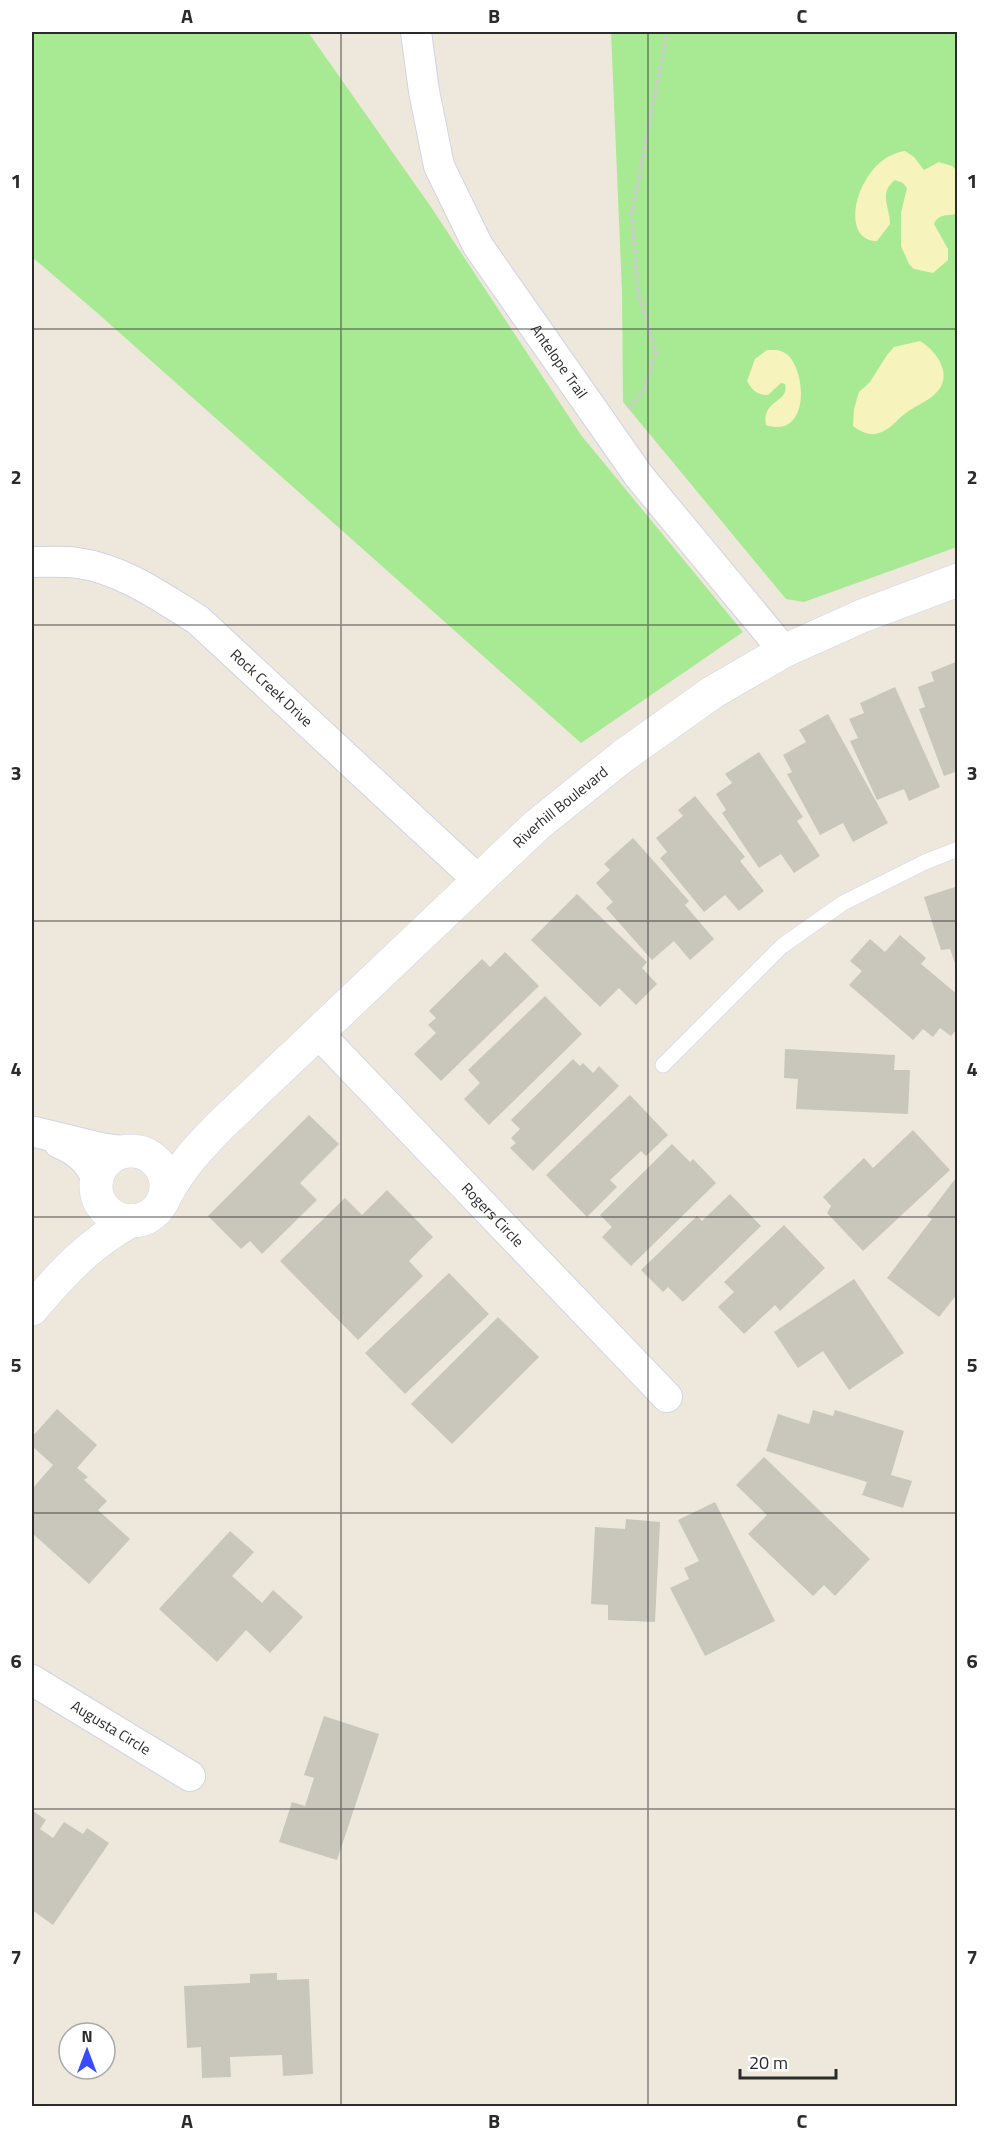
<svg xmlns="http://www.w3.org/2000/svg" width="989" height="2138" viewBox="0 0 989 2138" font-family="'Titillium Web',sans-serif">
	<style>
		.green { fill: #a8ea93 }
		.sand { fill: #f6f3bc }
		.building { fill: #c9c6bb }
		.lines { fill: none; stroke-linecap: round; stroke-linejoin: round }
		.lane-casing { stroke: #d1d3e5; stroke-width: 16 }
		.street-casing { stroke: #d1d3e5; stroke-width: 32 }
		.secondary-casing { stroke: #d1d3e5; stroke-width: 34 }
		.path { stroke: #ccc; stroke-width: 4; stroke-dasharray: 4.5 3; stroke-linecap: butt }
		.lane { stroke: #fff; stroke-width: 15 }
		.street { stroke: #fff; stroke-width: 30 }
		.secondary { stroke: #fff; stroke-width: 33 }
		.grid { fill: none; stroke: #2b2b2b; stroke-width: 1.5; stroke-opacity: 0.55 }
		.labels { text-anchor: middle; stroke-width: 4.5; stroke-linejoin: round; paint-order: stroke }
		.street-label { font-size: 15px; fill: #2b2b2b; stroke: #fff }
		.neatline { fill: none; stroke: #2b2b2b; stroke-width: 2 }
		.grid-label { font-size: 20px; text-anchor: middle; font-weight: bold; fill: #2b2b2b }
	</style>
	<rect width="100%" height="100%" fill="#eee8dc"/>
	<g class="green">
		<path d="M32 32H308L431 207 581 435 743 632 581 743 95 311 32 257Z"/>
		<path d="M611 32H957V547L804 602 786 599 623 402 622 292Z"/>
	</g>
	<g class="sand">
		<path d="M905 151 914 157 924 170 939 162 952 166 957 171V214C947 216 939 213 934 224L948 249V260L933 273 914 269 909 264 901 246V213L907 188 903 183 895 180C878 193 890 207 890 224L877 241C835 241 859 156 905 151Z"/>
		<path d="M920 341C938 352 955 377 934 395 926 402 915 406 906 413 896 420 889 432 875 434 867 435 860 431 853 426L854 409 859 392 870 382 887 355 894 347Z"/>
		<path d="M767 350C773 350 779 349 785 353 807 367 811 440 766 425 761 399 790 403 785 384L781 383 768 395C757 395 752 390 747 381L755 359Z"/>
	</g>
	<g class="building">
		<path d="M958 661V771L944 776 919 709 925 707 918 687 934 681 931 672Z"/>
		<path d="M895 687 940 787 909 801 904 789 877 800 850 741 858 738 849 719 864 713 860 703Z"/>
		<path d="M828 714 888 823 853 842 843 823 820 835 787 774 792 772 783 755 806 742 799 730Z"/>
		<path d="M759 752 803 817 797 821 820 856 794 873 781 854 759 868 722 813 726 810 716 794 732 783 725 774Z"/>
		<path d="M695 796 745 857 740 861 764 891 739 911 725 895 704 912 660 858 667 852 656 838 683 816 678 810Z"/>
		<path d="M633 838 689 901 685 905 714 939 690 960 674 941 652 960 606 908 613 902 596 883 610 870 604 864Z"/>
		<path d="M958 886V969H957L950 949 941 950 924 897Z"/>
		<path d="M577 894 647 962 642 968 657 984 636 1005 619 988 600 1007 531 940Z"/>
		<path d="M900 935 926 958 921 964 958 995 955 1002 958 1004V1028L951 1036 940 1028 933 1037 923 1029 913 1040 849 985 862 971 850 961 870 939 885 952Z"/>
		<path d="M505 952 539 986 441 1081 414 1054 436 1033 428 1025 436 1018 429 1011 482 959 490 967Z"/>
		<path d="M545 996 582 1034 489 1125 464 1099 480 1083 468 1070Z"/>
		<path d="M785 1049 895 1055 894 1070H910L908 1114 796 1109 798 1079 784 1078Z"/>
		<path d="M573 1059 580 1066 583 1063 593 1073 599 1066 619 1086 533 1171 510 1148 516 1143 511 1138 520 1129 511 1120Z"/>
		<path d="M630 1095 668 1135 646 1156 641 1151 610 1180 617 1187 587 1217 546 1175Z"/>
		<path d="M309 1115 339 1144 300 1183 317 1200 262 1254 250 1241 241 1249 208 1216Z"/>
		<path d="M913 1130 950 1170 863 1251 827 1213 831 1206 823 1197 864 1158 873 1168Z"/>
		<path d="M672 1144 690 1162 693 1159 716 1183 631 1266 602 1237 612 1227 600 1215Z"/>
		<path d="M955 1179 958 1181V1293L939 1317 887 1278 932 1219 927 1216Z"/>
		<path d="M387 1190 433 1237 409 1261 423 1276 358 1340 280 1261 345 1198 362 1215Z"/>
		<path d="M730 1194 761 1226 683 1302 668 1287 663 1292 641 1270 697 1216 702 1221Z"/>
		<path d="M784 1225 825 1268 780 1311 775 1305 744 1334 718 1307 734 1292 724 1282Z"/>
		<path d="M449 1273 489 1314 405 1394 365 1353Z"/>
		<path d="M854 1279 904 1353 849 1390 823 1351 798 1368 774 1332Z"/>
		<path d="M498 1317 539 1357 452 1444 411 1404Z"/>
		<path d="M57 1409 97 1445 77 1468 88 1477 84 1480 107 1501 98 1510 130 1539 89 1584 32 1533V1489L53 1465 32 1446V1437Z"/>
		<path d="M813 1410 833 1416 835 1410 904 1431 891 1475 912 1481 903 1508 862 1495 867 1482 766 1451 778 1414 809 1424Z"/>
		<path d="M764 1457 870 1559 835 1596 824 1585 813 1596 748 1534 767 1515 736 1485Z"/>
		<path d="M715 1502 775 1621 705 1656 670 1588 689 1579 684 1568 699 1561 678 1520Z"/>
		<path d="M626 1519 660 1522 655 1622 608 1620V1605L591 1604 595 1527 625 1529Z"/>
		<path d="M230 1531 254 1552 232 1576 262 1603 273 1590 303 1617 270 1653 246 1630 217 1662 159 1609Z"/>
		<path d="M324 1716 379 1734 337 1860 279 1842 292 1802 305 1806 314 1778 304 1775Z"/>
		<path d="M32 1810 46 1820 40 1829 53 1838 64 1822 83 1834 87 1828 109 1843 53 1925 32 1910Z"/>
		<path d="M277 1973V1980L309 1979 313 2074 283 2076 282 2055 230 2057 231 2077 202 2078 201 2047 187 2048 184 1986 250 1983V1974Z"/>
	</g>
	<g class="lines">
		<g class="lane-casing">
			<path id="lane" d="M663 1065 782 946 843 903 925 862 958 849"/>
		</g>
		<g class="street-casing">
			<g id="street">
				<path id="s1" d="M416 32 424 91 439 166 478 246 639 476 784 651"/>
				<path id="s2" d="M32 562C47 562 63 561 78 563 122 569 161 597 198 620L478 880"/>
				<path id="s3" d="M318 1033 667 1397"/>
				<path d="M35 1132 101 1148 129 1152"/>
				<path d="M59 1143C78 1151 88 1160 97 1179"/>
				<path id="s4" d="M32 1680 190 1776"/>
			</g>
		</g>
		<g class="secondary-casing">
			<g id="secondary">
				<circle cx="131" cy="1186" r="35"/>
				<path id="s5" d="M164 1198C182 1165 198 1148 224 1122L537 825 623 756 713 692 784 651 862 616 958 580"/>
				<path d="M32 1309C62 1273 90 1243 132 1220"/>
			</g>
		</g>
		<path class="path" d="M629 409 644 390 656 351 638 294 632 213 667 32"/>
		<use href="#lane" class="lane"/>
		<use href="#street" class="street"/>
		<use href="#secondary" class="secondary"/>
	</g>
	<path class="grid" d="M341 32V2106M648 32V2106M32 329H958M32 625H958M32 921H958M32 1217H958M32 1513H958M32 1809H958"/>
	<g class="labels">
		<g class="street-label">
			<text dy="5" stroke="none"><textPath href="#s1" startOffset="366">Antelope Trail</textPath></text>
			<text dy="5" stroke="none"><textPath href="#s2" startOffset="280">Rock Creek Drive</textPath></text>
			<text dy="5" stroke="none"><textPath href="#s5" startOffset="558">Riverhill Boulevard</textPath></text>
			<text dy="5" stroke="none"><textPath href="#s3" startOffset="252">Rogers Circle</textPath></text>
			<text dy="5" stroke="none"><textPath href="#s4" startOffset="92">Augusta Circle</textPath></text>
		</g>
	</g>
	<rect width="989" height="2138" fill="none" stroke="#ffffff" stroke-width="66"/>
	<g transform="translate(87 2051)"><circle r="28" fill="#ffffff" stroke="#aaaaaa" stroke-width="1.5"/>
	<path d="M0-4.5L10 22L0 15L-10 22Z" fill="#394aff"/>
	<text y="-9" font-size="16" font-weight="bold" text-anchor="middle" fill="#2b2b2b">N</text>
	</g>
	<path d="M740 2069v9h96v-9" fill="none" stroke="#2b2b2b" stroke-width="3"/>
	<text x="749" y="2069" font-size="18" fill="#2b2b2b" stroke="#ffffff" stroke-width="4.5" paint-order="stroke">20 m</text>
	<rect x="33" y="33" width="923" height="2072" class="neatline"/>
	<g class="grid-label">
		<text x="187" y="23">A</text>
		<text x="494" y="23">B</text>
		<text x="802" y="23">C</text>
		<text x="16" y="188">1</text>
		<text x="972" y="188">1</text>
		<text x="16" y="484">2</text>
		<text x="972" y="484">2</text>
		<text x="16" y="780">3</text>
		<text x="972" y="780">3</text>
		<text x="16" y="1076">4</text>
		<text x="972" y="1076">4</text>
		<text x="16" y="1372">5</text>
		<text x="972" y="1372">5</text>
		<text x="16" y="1668">6</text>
		<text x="972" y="1668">6</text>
		<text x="16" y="1964">7</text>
		<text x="972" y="1964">7</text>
		<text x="187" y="2128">A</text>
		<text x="494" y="2128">B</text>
		<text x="802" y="2128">C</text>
	</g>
</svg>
